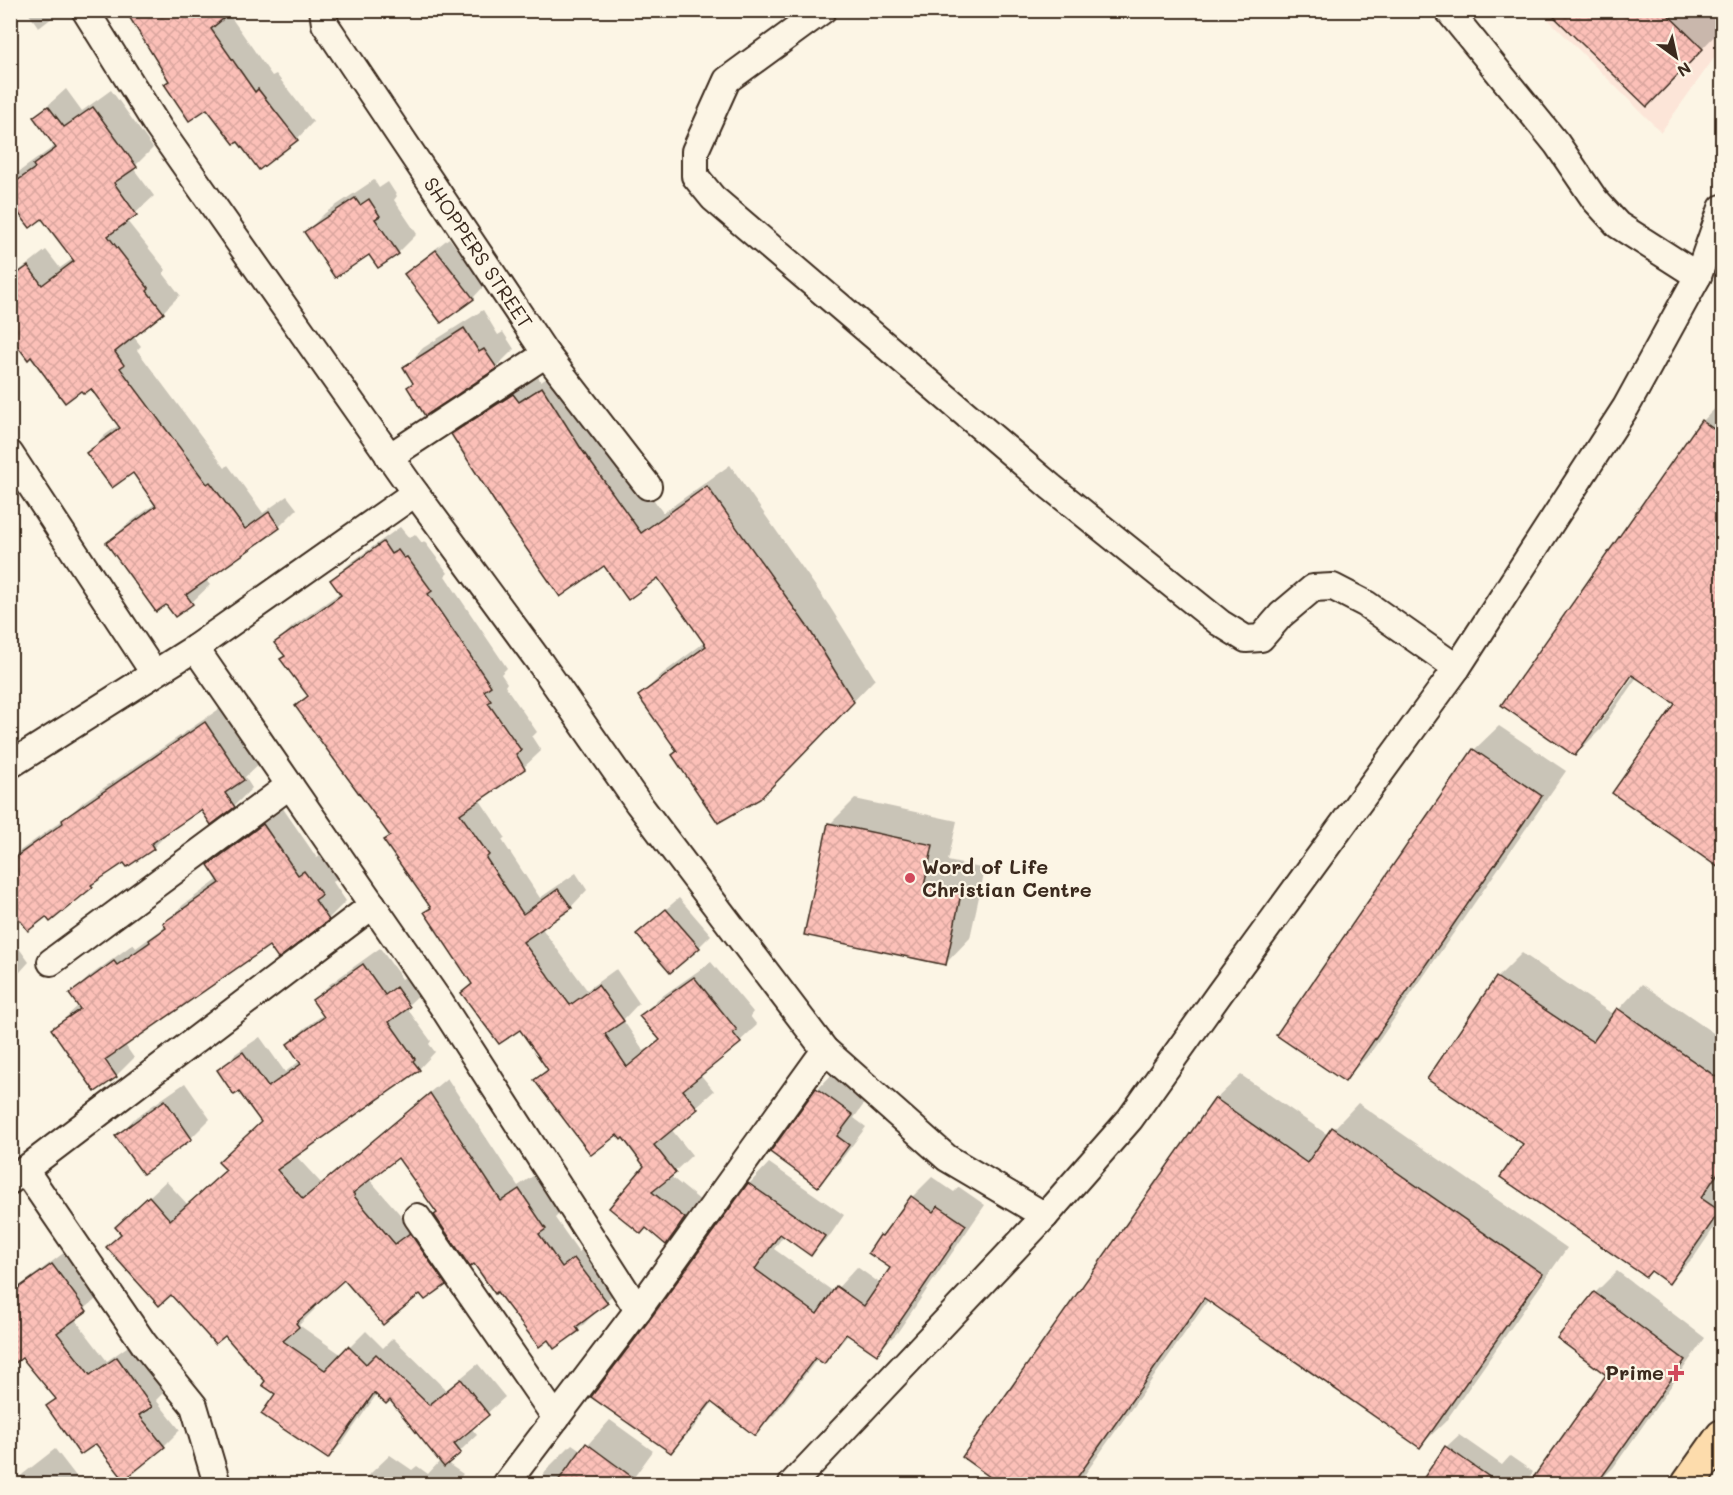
<svg xmlns="http://www.w3.org/2000/svg" width="1733" height="1495" viewBox="0 0 1733 1495" font-family="Mali,sans-serif">
	<style>
		.built { fill: #fce5d8 }
		.shadow { fill: #0003; fill-rule: evenodd }
		.building { fill: url(#building-cross-hatch); stroke: #3b2a1e; stroke-width: 1.5 }
		.lines { fill: none; stroke-linecap: round; stroke-linejoin: round }
		.minor-casing { stroke: #3b2a1e; stroke-width: 30 }
		.major-casing { stroke: #3b2a1e; stroke-width: 36 }
		.minor { stroke: #fcf5e5; stroke-width: 26 }
		.major { stroke: #fddcac; stroke-width: 32 }
		.poi-dot { fill: #d1495b; stroke: #fcf5e5; stroke-width: 2 }
		.labels { text-anchor: middle; stroke-width: 4.5; stroke-linejoin: round; paint-order: stroke }
		.street-label { font-size: 20px; fill: #3b2a1e; stroke: #fcf5e5 }
		.poi-label { font-size: 20px; font-weight: bold; fill: #3b2a1e; stroke: #fcf5e5; text-anchor: start }
	</style>
	<defs>
		<pattern id="building-cross-hatch" width="8" height="8" patternUnits="userSpaceOnUse" patternTransform="scale(1.5)"><rect width="8" height="8" fill="#fcc0b8"/><path d="M0 0l8 8M0 8l8-8" fill="none" stroke="#d9a59e"/></pattern>
	</defs>
	<rect width="100%" height="100%" fill="#fcf5e5"/>
	<filter id="ink" filterUnits="userSpaceOnUse"><feTurbulence type="fractalNoise" baseFrequency=".0167" numOctaves="2"/><feDisplacementMap in="SourceGraphic" scale="12" xChannelSelector="R" yChannelSelector="G"/><feConvolveMatrix kernelMatrix="1 2 1 2 8 2 1 2 1" color-interpolation-filters="sRGB"/></filter>
	<g filter="url(#ink)">
		<path class="built" d="M1540 11H1722V47L1661 132Z"/>
		<g class="shadow">
			<path d="M26 10H62L39 28Z"/>
			<path d="M127 10 228 13 272 76 276 74 313 122 297 139 238 140 207 107 171 80Z"/>
			<path d="M1549 10H1714L1722 19V28L1672 80Z"/>
			<path d="M66 89 82 111 111 90 153 148 133 168 154 196 127 221 166 270 163 273 180 295 163 312 133 336 141 346 137 350 225 468 228 465 263 513 287 496 297 509 279 527 205 579 210 585 192 602 176 615 108 543 125 526 156 503 133 471 88 453 105 435 119 425 91 387 10 303V278L46 250 60 268 74 258 43 217 10 199V181L20 171 56 145 35 117Z"/>
			<path d="M374 180 379 188 388 182 397 196 394 200 417 234 398 253H369L306 232 325 213Z"/>
			<path d="M449 238 485 285 473 298 406 274 419 262Z"/>
			<path d="M483 310 498 335 503 332 514 349 496 367 408 387 414 382 405 367 423 348Z"/>
			<path d="M565 366 604 428 663 513 730 465 830 607 875 679 782 775 678 751 640 696 662 674 705 642 658 576 604 564 453 434 475 412 536 373 541 382Z"/>
			<path d="M1722 401V868L1614 793 1677 704 1637 677 1600 730 1575 755 1703 421ZM1636 668 1638 670 1596 729H1593Z"/>
			<path d="M400 527 409 538 415 534 422 543 424 541 448 573 445 576 507 668 501 674 507 683 505 686 537 732 532 737 541 751 524 767 479 799 505 837 502 840 540 898 576 873 587 890 571 907 541 927 587 990 616 969 639 1003 623 1020 644 1051 660 1039 641 1016 658 999 711 962 753 1012 750 1016 757 1025 740 1041 700 1074 714 1091 671 1129 692 1155 670 1176 701 1201 683 1226 666 1243 646 1227V1166L623 1136 536 1080 548 1068 520 1028 463 993 473 983 426 912 432 907 385 840 391 835 297 706 309 695 286 656 276 643 293 626 341 592 332 580 349 564Z"/>
			<path d="M225 705 262 761 245 777 252 788 234 806 201 808 172 829 153 848 125 861 103 875 92 886 47 915 10 905V858L71 814 83 802Z"/>
			<path d="M1499 726 1566 771 1369 1055 1344 1080 1474 750Z"/>
			<path d="M855 799 957 821 948 861 985 869 970 938 946 963 830 824Z"/>
			<path d="M282 807 317 858 323 854 339 876 333 882 346 901 328 919 269 944 125 1045 134 1058 116 1076 53 1029 79 1005 71 994 90 976 133 944 136 948 162 929 166 925 165 923 183 905 219 879 210 865 228 847Z"/>
			<path d="M679 898 711 935 699 947 651 922Z"/>
			<path d="M10 936 29 962 10 983Z"/>
			<path d="M380 948 402 979 413 972 425 989 406 1007 431 1041 429 1044 435 1052 419 1069 295 1155 321 1183 447 1078 518 1186 536 1174 562 1211 555 1218 579 1252 591 1242 623 1286 593 1312 594 1314 578 1330 438 1213 399 1155 369 1179 412 1228 461 1267 445 1284 421 1292 345 1277 312 1306 315 1309 299 1325 342 1355 366 1331 383 1348 393 1338 446 1390 478 1364 505 1397 471 1428 477 1435 447 1463 463 1474 455 1484H363L371 1473 390 1455 412 1470 417 1466 428 1474 441 1460 390 1398 377 1394 344 1441 328 1458 267 1381 225 1333 134 1211 166 1181 188 1205 227 1169 262 1122 240 1090 219 1070 235 1054 260 1037 285 1072 300 1061 289 1044 305 1028 324 1014 314 1000 330 984Z"/>
			<path d="M1522 953 1614 1015 1642 984 1722 1039V1216L1694 1257 1669 1282 1525 1143 1497 978Z"/>
			<path d="M835 1071 869 1097 854 1118 866 1127 835 1168 817 1185 772 1152 818 1089Z"/>
			<path d="M1241 1075 1328 1135 1358 1103 1567 1248 1445 1422 1420 1446 1209 1299 1078 1484H1004L1216 1099Z"/>
			<path d="M185 1083 210 1119 191 1138 143 1172 117 1136 136 1117Z"/>
			<path d="M769 1163 844 1215 831 1234 811 1254 784 1235 774 1249 834 1292 857 1267 881 1284 892 1268 882 1236 891 1227 912 1197 932 1177 954 1192 959 1187 985 1205 897 1333 876 1353 849 1334 824 1362 818 1358 775 1414 755 1434 713 1402 691 1431 671 1451 651 1320 749 1184Z"/>
			<path d="M69 1249 102 1294 74 1318 107 1361 134 1342 166 1390 156 1400 180 1430 164 1446 96 1442 48 1406 56 1398 24 1357 10 1315V1293Z"/>
			<path d="M1617 1271 1705 1338 1613 1468 1596 1484 1608 1375 1595 1293Z"/>
			<path d="M610 1420 653 1451 629 1484H537L549 1467 572 1444 582 1451Z"/>
			<path d="M1459 1435 1502 1465 1510 1456 1533 1472 1524 1484H1425L1446 1447Z"/>
			<path d="M55 1449 82 1484H13L23 1474Z"/>
			<path d="M709 1480 715 1484H705Z"/>
		</g>
		<g class="building">
			<path d="M125 10H234L211 29 255 92 258 89 298 140 259 170 238 142 234 144 207 109 189 121 164 84 169 81Z"/>
			<path d="M1547 10H1663L1703 49 1647 107Z"/>
			<path d="M48 106 64 127 93 107 137 167 114 183 137 215 108 236 149 289 147 291 164 313 115 352 124 365 120 368 207 484 210 482 245 529 269 512 280 528 186 595 193 604 175 617 166 605 156 612 106 543 156 506 133 473 112 488 86 453 120 428 91 389 84 394 81 391 65 403 31 357 28 360 10 336V279L28 266 42 285 74 261 42 219 30 228 10 202V186L35 168 33 165 56 148 33 117Z"/>
			<path d="M355 198 360 205 369 199 380 216 375 219 399 254 378 268 369 255 335 278 304 232Z"/>
			<path d="M436 250 474 299 441 323 404 274Z"/>
			<path d="M464 328 479 352 484 349 497 368 425 416 407 387 413 383 403 367Z"/>
			<path d="M542 387 582 450 641 533 707 486 809 629 854 702 760 799 718 823 672 755 677 751 638 696 706 646 658 578 628 600 604 566 560 597 503 515 451 434 513 394 519 402Z"/>
			<path d="M1701 420 1722 435V870L1612 793 1675 704 1632 675 1575 756 1501 705Z"/>
			<path d="M383 542 391 554 398 550 404 558 407 557 432 591 428 594 491 686 484 691 491 701 488 703 521 750 516 754 525 769 460 814 489 855 486 858 523 914 558 889 572 908 523 942 570 1005 598 985 624 1021 605 1034 627 1067 660 1040 639 1016 694 977 737 1030 733 1033 741 1043 683 1090 698 1109 654 1145 676 1173 652 1192 685 1218 666 1245 646 1228 641 1234 609 1208 644 1166 623 1138 621 1140 617 1135 591 1155 534 1080 548 1070 520 1030 499 1044 461 993 472 984 424 912 431 908 383 840 390 836 295 706 308 696 280 659 285 656 274 643 341 595 330 580Z"/>
			<path d="M205 722 244 780 225 793 235 807 211 825 201 810 151 844 154 849 127 867 124 863 91 885 93 887 50 922 46 917 28 931 10 907V861L63 823 62 820Z"/>
			<path d="M1473 749 1542 796 1345 1082 1276 1035Z"/>
			<path d="M828 823 933 845 924 886 961 894 946 965 804 935Z"/>
			<path d="M263 824 298 875 304 871 322 895 315 900 329 920 278 959 269 946 105 1060 117 1077 95 1092 51 1029 80 1009 69 994 114 961 117 965 150 942 149 940 166 928 163 923 220 883 208 865Z"/>
			<path d="M666 909 700 948 670 973 636 934Z"/>
			<path d="M363 964 385 995 396 987 410 1007 389 1022 415 1059 413 1061 420 1070 277 1170 303 1199 430 1093 501 1201 519 1189 546 1229 539 1234 562 1267 574 1258 608 1303 576 1327 579 1331 554 1349 548 1340 539 1347 497 1292 495 1294 474 1264 470 1267 434 1215 437 1213 398 1158 353 1193 355 1195 354 1196 395 1244 410 1233 446 1285 425 1300 420 1294 383 1325 344 1280 296 1323 299 1327 283 1341 325 1370 348 1346 366 1364 376 1354 429 1405 461 1379 489 1415 454 1444 461 1453 444 1467 390 1400 386 1404 374 1393 328 1459 261 1414 275 1394 262 1385 265 1381 225 1336 215 1344 171 1295 159 1306 106 1247 121 1234 115 1227 149 1196 170 1220 226 1170 218 1162 261 1122 239 1092 234 1095 217 1070 243 1052 268 1087 301 1064 287 1044 324 1017 312 1000Z"/>
			<path d="M1496 977 1593 1042 1617 1008 1722 1081V1167L1701 1198 1720 1211 1669 1284 1651 1271 1646 1277 1500 1177 1523 1144 1427 1079Z"/>
			<path d="M816 1088 853 1115 837 1136 849 1145 818 1187 770 1152Z"/>
			<path d="M1215 1098 1307 1163 1332 1127 1543 1274 1420 1448 1204 1298 1072 1485H1001L962 1457Z"/>
			<path d="M165 1100 192 1139 143 1174 115 1136Z"/>
			<path d="M748 1183 825 1236 811 1256 780 1234 755 1269 817 1314 836 1286 864 1306 890 1268 868 1253 880 1235 882 1236 911 1196 933 1212 938 1206 966 1225 877 1355 846 1334 824 1364 815 1358 755 1436 711 1402 671 1453 591 1397 650 1319Z"/>
			<path d="M52 1264 87 1311 57 1333 90 1375 117 1357 152 1407 139 1415 165 1447 124 1480 96 1444 80 1455 46 1406 56 1399 22 1358 10 1367V1294Z"/>
			<path d="M1594 1292 1685 1360 1596 1485H1528L1606 1375 1557 1338Z"/>
			<path d="M586 1443 643 1485H555Z"/>
			<path d="M1445 1446 1501 1485H1419Z"/>
		</g>
		<g class="lines">
			<g class="minor-casing">
				<g id="minor">
					<path d="M85 10 158 127 411 487 541 664 638 803 825 1050 947 1158 1045 1216"/>
					<path d="M323 10 325 24 546 354 648 486"/>
					<path d="M823 10 727 80 695 151V176L713 198 1051 487 1220 623 1246 639 1261 638 1281 615 1313 588 1333 587 1366 604 1457 668"/>
					<path d="M1448 10 1557 144 1595 200 1618 225 1698 276"/>
					<path d="M10 454 154 673"/>
					<path d="M389 457 546 354"/>
					<path d="M195 648 441 1004 638 1310"/>
					<path d="M10 765 195 648 415 493"/>
					<path d="M51 962 290 785"/>
					<path d="M25 1170 144 1344 194 1406 217 1484"/>
					<path d="M10 1181 373 905"/>
					<path d="M417 1217 556 1418"/>
					<path d="M506 1484 638 1310 825 1050"/>
					<path d="M792 1484 1045 1216 1130 1119 1219 994 1457 668 1626 407 1698 276 1722 208"/>
				</g>
			</g>
			<g class="major-casing">
				<path id="major" d="M1688 1484 1722 1436"/>
			</g>
			<use href="#minor" class="minor"/>
			<use href="#major" class="major"/>
		</g>
	</g>
	<g class="poi-dot">
		<circle cx="910" cy="878" r="6"/>
		<path d="M1673 1364h6v6h6v6h-6v6h-6v-6h-6v-6h6z"/>
	</g>
	<g class="labels">
		<g class="street-label">
			<text transform="translate(478 253) rotate(56)" y="7">SHOPPERS STREET</text>
		</g>
		<g class="poi-label">
			<text x="922" y="874">Word of Life<tspan x="922" dy="23">Christian Centre</tspan></text>
			<text x="1664" y="1380" text-anchor="end">Prime</text>
		</g>
	</g>
	<rect width="1733" height="1495" fill="none" stroke="#fcf5e5" stroke-width="36"/>
	<rect x="18" y="18" width="1697" height="1459" fill="none" stroke="#3b2a1e" stroke-width="2" filter="url(#ink)"/>
	<g transform="translate(1676 57) rotate(147)" stroke="#fcf5e5" stroke-width="4.5" paint-order="stroke">
	<path d="M0-4.5L10 22L0 15L-10 22Z" fill="#3b2a1e"/>
	<text y="-9" font-size="16" font-weight="bold" text-anchor="middle" fill="#3b2a1e">N</text>
	</g>
</svg>
